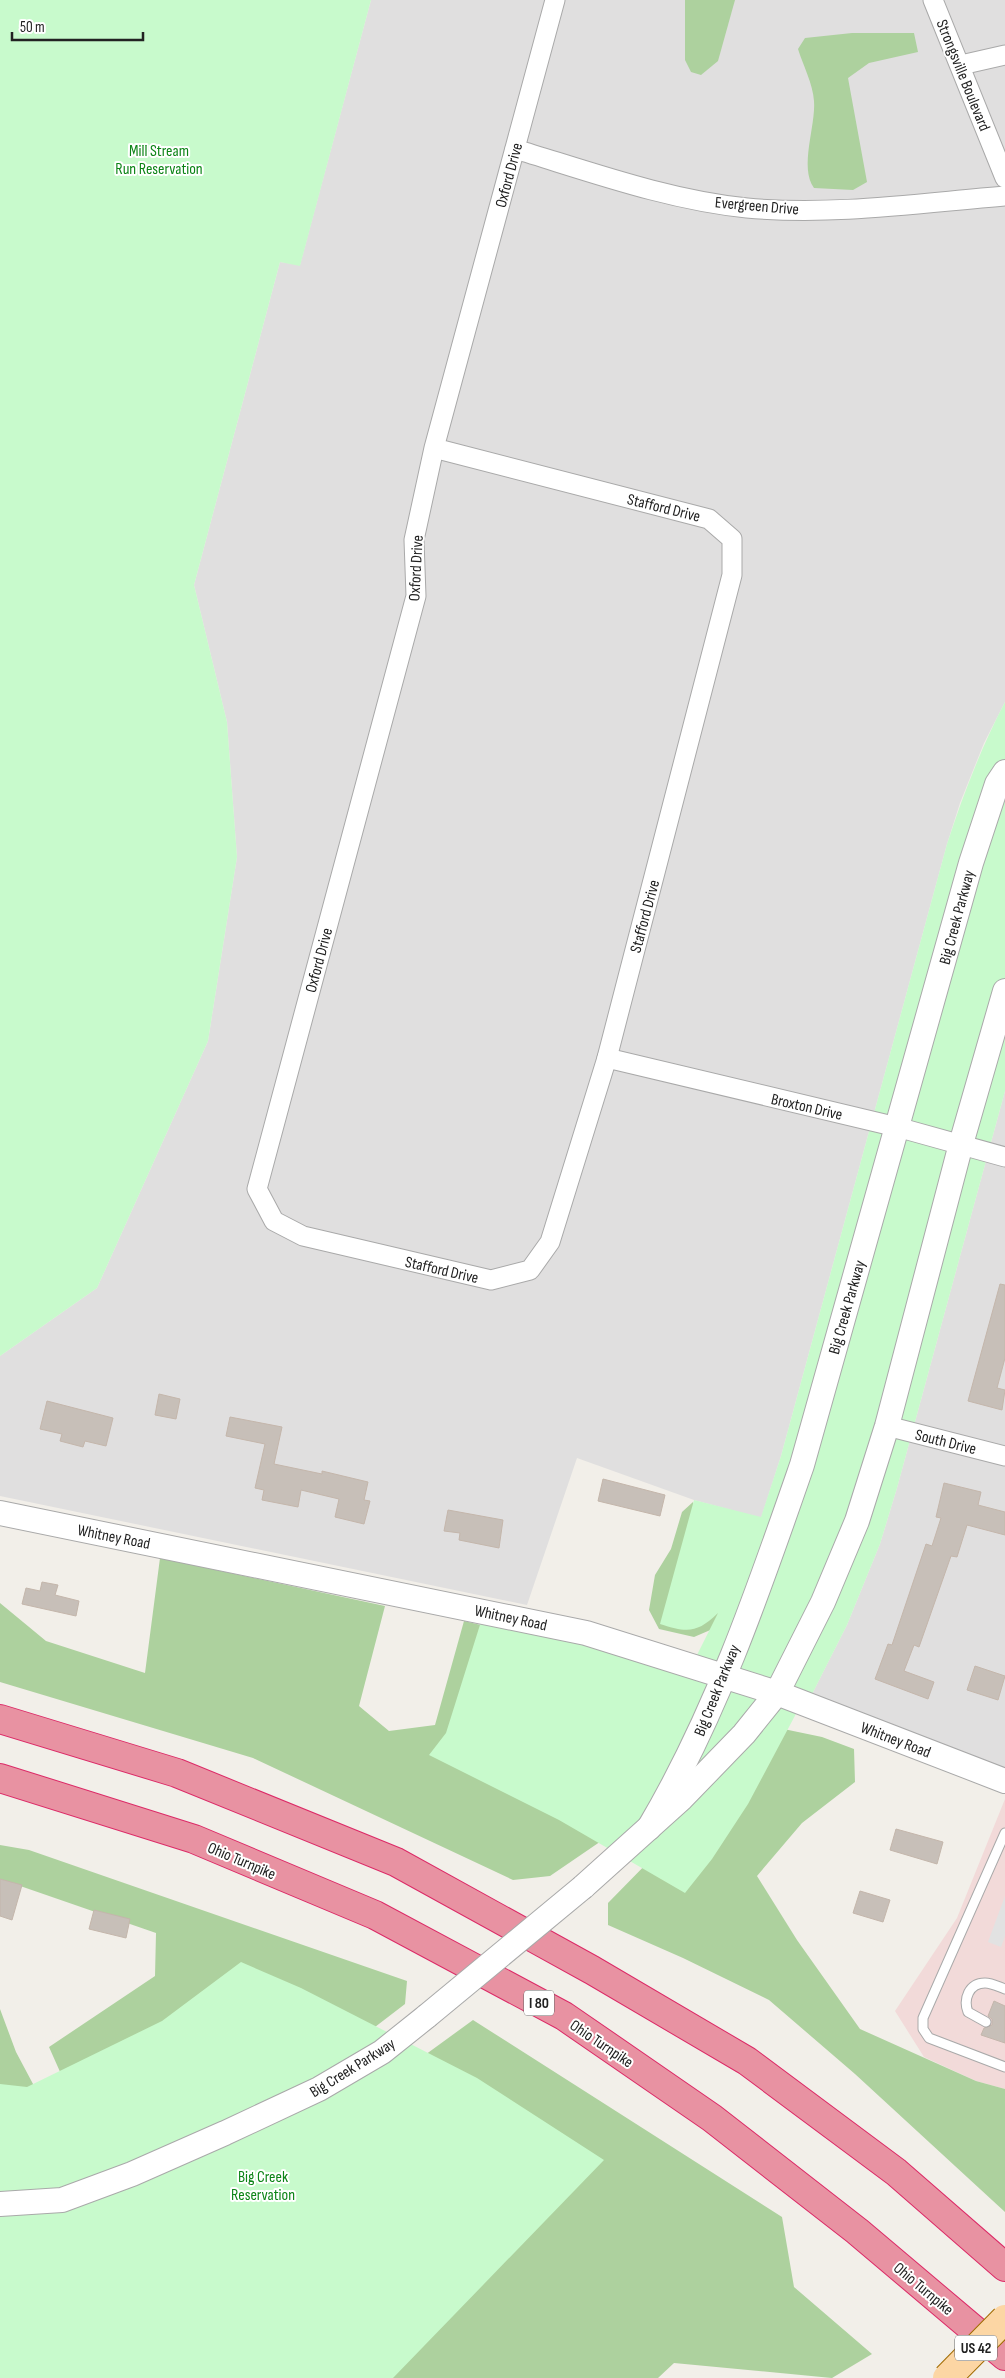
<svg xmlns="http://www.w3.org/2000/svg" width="1005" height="2378" viewBox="0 0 1005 2378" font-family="'Sofia Sans Condensed',sans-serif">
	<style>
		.residential { fill: #e0dfdf }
		.commercial { fill: #f2dad9 }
		.forest { fill: #add19e }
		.park { fill: #c8facc }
		.parking { fill: #e2e2e2 }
		.building { fill: #c7bfb8; stroke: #c4b6ab }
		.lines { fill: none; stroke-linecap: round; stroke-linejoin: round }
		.service-casing { stroke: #a9a9a9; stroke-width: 11 }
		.minor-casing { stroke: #a9a9a9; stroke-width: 21 }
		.tertiary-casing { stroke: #a9a9a9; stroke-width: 26 }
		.motorway-casing { stroke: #dc2a67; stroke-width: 30 }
		.service { stroke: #fff; stroke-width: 9 }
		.minor { stroke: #fff; stroke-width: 19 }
		.tertiary { stroke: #fff; stroke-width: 24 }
		.motorway { stroke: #e892a2; stroke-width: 28 }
		.tertiary-bridge-casing { stroke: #a9a9a9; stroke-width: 26; stroke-linecap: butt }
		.primary-bridge-casing { stroke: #a06b00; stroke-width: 30; stroke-linecap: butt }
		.tertiary-bridge { stroke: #fff; stroke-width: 24 }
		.primary-bridge { stroke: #fcd6a4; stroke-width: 28 }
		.labels { text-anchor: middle; stroke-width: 4; stroke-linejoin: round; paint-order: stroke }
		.shield { fill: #fff; stroke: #646464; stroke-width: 1 }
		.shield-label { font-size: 15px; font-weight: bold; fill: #222 }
		.street-label { font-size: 16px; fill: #222; stroke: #fff }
		.park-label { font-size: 16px; fill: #0c8416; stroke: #fff }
	</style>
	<rect width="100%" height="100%" fill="#f2efe9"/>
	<g class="residential">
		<path d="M371 0H1005V702L984 743 960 803 947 844 781 1456 761 1518 694 1500 577 1458 527 1605 0 1496V1356L97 1288 208 1041 237 857 227 722 194 585 280 262 300 265Z"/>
		<path d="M1005 1091V1772L811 1696 847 1625 880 1544 897 1488Z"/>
	</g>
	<path class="commercial" d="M1005 1799V2089L976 2081 924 2057 895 2011 957 1918Z"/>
	<g class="forest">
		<path d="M685 0H735L718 61 701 75 691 72 685 60Z"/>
		<path d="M852 33H914L918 52 869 63 848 78 867 182 853 190 814 188C799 167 816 126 814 101 813 84 803 65 798 49L805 38Z"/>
		<path d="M693 1502 722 1625 694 1637 659 1629 649 1610 655 1575 671 1549 682 1512Z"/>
		<path d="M160 1558 385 1606 359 1706 389 1731 435 1725 464 1621 564 1645 629 1822 550 1876 513 1880 253 1758 0 1682V1603L46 1641 145 1673Z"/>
		<path d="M774 1727 822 1737 854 1749 855 1782 802 1823 757 1876 797 1940 860 2029 976 2081 1005 2089V2212L855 2074 769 2000 683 1958 608 1925V1903L751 1757Z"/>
		<path d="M0 1845 29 1850 407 1981 405 2004 328 2063 101 2164 49 2047 155 1976 156 1933 0 1879Z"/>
		<path d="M0 2009 16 2052 74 2161 0 2188Z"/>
		<path d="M473 2020 782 2217 794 2287 872 2354 832 2378 674 2363 658 2378H0V2227L381 2087Z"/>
	</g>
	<g class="park">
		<path d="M0 0H371L300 266 280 262 194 585 227 722 237 857 208 1041 97 1288 0 1356Z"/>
		<path d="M1005 702V1091L897 1488 880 1544 847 1625 803 1712 798 1710 748 1804 712 1859 685 1893 559 1820 429 1755 446 1733 484 1612 690 1669 718 1613C697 1633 688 1633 660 1624L694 1500 761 1517 781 1456 947 844C963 795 981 748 1005 702Z"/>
		<path d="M241 1962 301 1988 477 2078 604 2160 393 2378H0V2084L27 2087 162 2021Z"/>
	</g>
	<path class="parking" d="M1005 1896V1936L1001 1947 988 1942Z"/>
	<g class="building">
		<path d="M1000 1284 1005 1285V1358L997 1388 1005 1390 1002 1410 968 1401Z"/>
		<path d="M159 1394 180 1399 176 1419 155 1415Z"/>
		<path d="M47 1401 113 1418 106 1446 85 1441 83 1447 60 1441 62 1434 40 1429Z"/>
		<path d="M230 1417 282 1427 274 1464 322 1474V1471L368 1482 364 1500 370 1501 364 1524 335 1517 339 1499 301 1490 298 1507 262 1500 264 1490 255 1488 265 1444 226 1436Z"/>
		<path d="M603 1479 665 1495 660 1516 598 1501Z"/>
		<path d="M944 1483 981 1492 978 1505 1005 1512V1535L967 1525 957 1557 951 1556 919 1647 914 1645 904 1671 934 1682 928 1699 875 1679 888 1644 892 1645 926 1544 932 1546 941 1518 936 1517Z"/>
		<path d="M448 1510 503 1520 499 1548 459 1540 460 1533 444 1531Z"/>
		<path d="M42 1582 58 1585 55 1595 79 1601 76 1616 22 1604 26 1588 40 1591Z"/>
		<path d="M975 1666 1005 1676 998 1700 967 1690Z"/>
		<path d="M896 1829 943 1842 937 1864 890 1850Z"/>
		<path d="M0 1879 22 1885 12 1920 0 1916Z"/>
		<path d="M860 1891 890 1900 883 1922 853 1913Z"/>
		<path d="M94 1910 130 1919 126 1938 89 1929Z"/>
		<path d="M994 2001 1005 2006V2043L981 2035 984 2028 992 2025V2019L988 2016Z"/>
	</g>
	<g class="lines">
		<g class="service-casing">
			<g id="service">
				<path d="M1005 1833 923 2018V2029L929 2038 1005 2067"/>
				<path d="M986 2022 968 2012C963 1999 969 1983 985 1983 992 1983 999 1987 1005 1989"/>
			</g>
		</g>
		<g class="minor-casing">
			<g id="minor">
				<path d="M933 0 1005 178"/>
				<path d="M961 65 1005 55"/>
				<path d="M515 149C591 172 668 200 747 208 833 216 920 203 1005 196"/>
				<path d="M434 448 709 519 732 539V575L607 1058 550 1242 530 1270 491 1280 303 1236 274 1221 257 1189 416 596 414 540 434 448 555 0"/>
				<path d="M607 1058 897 1127 1005 1157"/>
				<path d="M887 1426 1005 1456"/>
			</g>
		</g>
		<g class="tertiary-casing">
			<g id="tertiary">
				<path d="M0 1513 586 1633 777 1693 1005 1781"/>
				<path d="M649 1828C716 1715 759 1589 802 1465L971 863 997 784 1005 772"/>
				<path d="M583 1887 682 1798 744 1734 777 1693 823 1602 857 1521 887 1426 961 1144 1005 991"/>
				<path d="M0 2204 62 2200 132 2174 225 2133 319 2089 382 2052 427 2016"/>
			</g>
		</g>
		<g class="motorway-casing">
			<g id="motorway">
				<path d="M0 1719 177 1773 396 1862 592 1970 747 2061 896 2172 1005 2267"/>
				<path d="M0 1778 194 1839 375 1915 564 2016 712 2118 857 2231 1005 2356"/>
			</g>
		</g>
		<use href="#service" class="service"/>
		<use href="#minor" class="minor"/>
		<use href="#tertiary" class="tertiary"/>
		<use href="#motorway" class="motorway"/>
		<g class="tertiary-bridge-casing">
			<path id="tertiary-bridge" d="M427 2016 583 1887"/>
		</g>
		<g class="primary-bridge-casing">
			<path id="primary-bridge" d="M947 2378 1005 2319"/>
		</g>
		<use href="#tertiary-bridge" class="tertiary-bridge"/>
		<use href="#primary-bridge" class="primary-bridge"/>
	</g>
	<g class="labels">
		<g class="shield">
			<rect x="524" y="1990.5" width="30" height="25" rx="4"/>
			<rect x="955" y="2335.5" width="42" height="25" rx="4"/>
		</g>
		<g class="shield-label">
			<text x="539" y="2008">I 80</text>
			<text x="976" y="2353">US 42</text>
		</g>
		<g class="street-label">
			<text transform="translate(964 75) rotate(68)" y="6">Strongsville Boulevard</text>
			<text transform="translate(508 175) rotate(-75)" y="6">Oxford Drive</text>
			<text transform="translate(757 205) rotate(5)" y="6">Evergreen Drive</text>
			<text transform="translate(664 507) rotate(14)" y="6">Stafford Drive</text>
			<text transform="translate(415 568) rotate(-87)" y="6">Oxford Drive</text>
			<text transform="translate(644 916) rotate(-75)" y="6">Stafford Drive</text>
			<text transform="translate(956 917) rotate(-75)" y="6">Big Creek Parkway</text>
			<text transform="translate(318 960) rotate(-75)" y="6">Oxford Drive</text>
			<text transform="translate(807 1106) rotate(13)" y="6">Broxton Drive</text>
			<text transform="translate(442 1269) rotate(13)" y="6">Stafford Drive</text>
			<text transform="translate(846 1307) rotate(-74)" y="6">Big Creek Parkway</text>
			<text transform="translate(946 1441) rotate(14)" y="6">South Drive</text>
			<text transform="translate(114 1536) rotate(11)" y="6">Whitney Road</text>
			<text transform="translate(511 1617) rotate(12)" y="6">Whitney Road</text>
			<text transform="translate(716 1690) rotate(-68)" y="6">Big Creek Parkway</text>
			<text transform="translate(896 1739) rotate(21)" y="6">Whitney Road</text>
			<text transform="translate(242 1860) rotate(23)" y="6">Ohio Turnpike</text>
			<text transform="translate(602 2043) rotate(34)" y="6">Ohio Turnpike</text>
			<text transform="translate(352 2067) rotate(-32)" y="6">Big Creek Parkway</text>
			<text transform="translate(924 2288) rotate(40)" y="6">Ohio Turnpike</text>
		</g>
		<g class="park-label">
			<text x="159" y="156">Mill Stream<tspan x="159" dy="18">Run Reservation</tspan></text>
			<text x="263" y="2182">Big Creek<tspan x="263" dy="18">Reservation</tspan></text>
		</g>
	</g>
	<path d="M12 32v8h131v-8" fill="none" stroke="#222222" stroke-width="2.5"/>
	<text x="20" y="32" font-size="15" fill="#222222" stroke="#ffffff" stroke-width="4" paint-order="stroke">50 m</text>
</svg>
